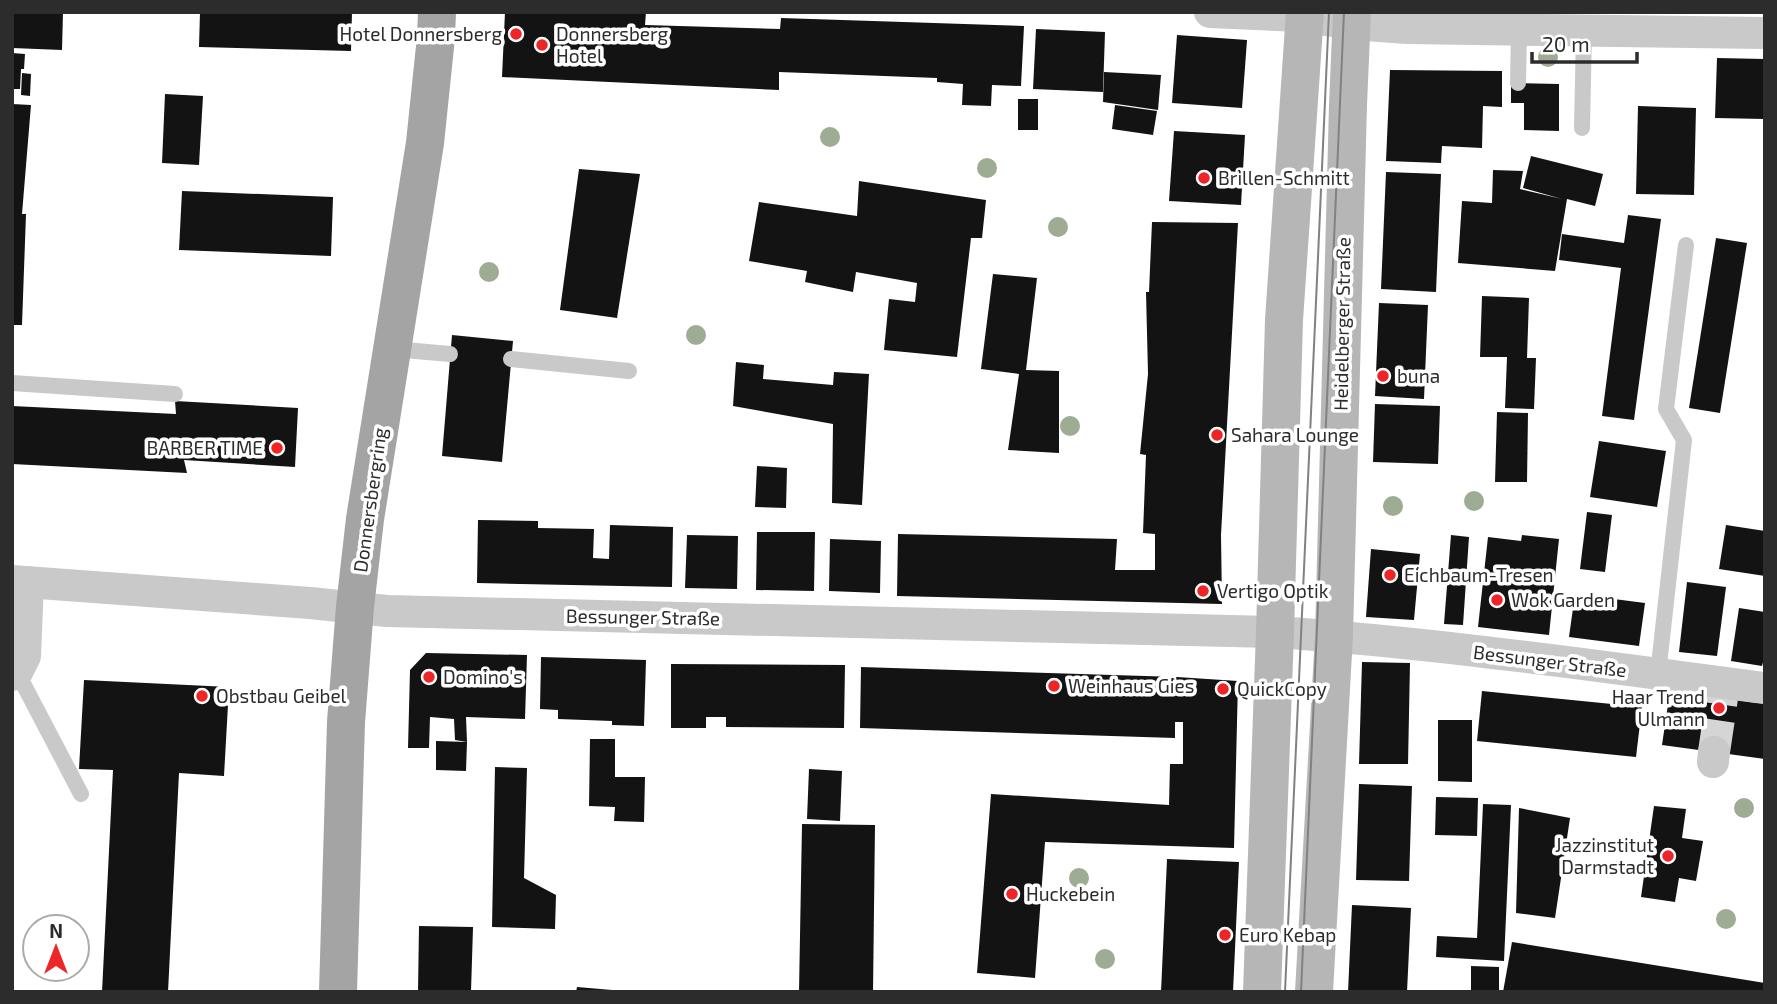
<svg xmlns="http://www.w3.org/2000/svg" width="1777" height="1004" viewBox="0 0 1777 1004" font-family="'Exo 2',sans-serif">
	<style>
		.building { fill: #131313 }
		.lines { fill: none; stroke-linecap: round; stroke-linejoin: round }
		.street-tunnel { stroke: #d5d5d5; stroke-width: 32; stroke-dasharray: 32 16; stroke-linecap: butt }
		.lane { stroke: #c9c9c9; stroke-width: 16 }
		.street { stroke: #c9c9c9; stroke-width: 32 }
		.secondary { stroke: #b6b6b6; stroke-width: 38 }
		.primary { stroke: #a4a4a4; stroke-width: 38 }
		.tram { stroke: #818181; stroke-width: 2 }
		.tree { fill: #9dac92 }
		.poi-dot { fill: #ed2527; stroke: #fff; stroke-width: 2.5 }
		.labels { text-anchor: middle; stroke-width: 7; stroke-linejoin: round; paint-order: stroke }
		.poi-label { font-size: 19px; fill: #2c2c2c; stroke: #fff; text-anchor: start }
		.street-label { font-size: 19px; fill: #2c2c2c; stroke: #fff }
	</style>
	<rect width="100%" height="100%" fill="#fff"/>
	<g class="building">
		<path d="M12 12H63L62 50 12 48Z"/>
		<path d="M200 12H352L351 51 199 47Z"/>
		<path d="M505 12H646L645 25 780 29 781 18 1024 26 1021 86 992 85 991 106 962 105 963 84 937 82V78L779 72V90L502 77Z"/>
		<path d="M1036 29 1105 32 1103 92 1033 89Z"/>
		<path d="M1177 35 1247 40 1242 108 1172 103Z"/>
		<path d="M12 53 25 54 24 69H21L20 89H12Z"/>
		<path d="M1717 58 1765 59V119L1715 118Z"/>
		<path d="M1390 70 1502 71V107L1483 106 1482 148 1442 146 1441 163 1386 161Z"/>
		<path d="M1104 72 1161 75 1158 110 1103 102Z"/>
		<path d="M22 73 31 74 30 96 21 95Z"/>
		<path d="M1511 83 1559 84V131L1524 130V103H1511Z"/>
		<path d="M165 94 203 96 199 165 162 163Z"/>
		<rect x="1018" y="99" width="20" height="31"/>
		<path d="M12 104 31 105 22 214H26L22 325H12Z"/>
		<path d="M1115 105 1157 111 1153 135 1112 129Z"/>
		<path d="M1638 106 1696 108 1694 195 1636 194Z"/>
		<path d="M1174 131 1245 135 1241 205 1169 201Z"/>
		<path d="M1531 156 1603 174 1595 206 1567 199 1555 271 1458 263 1462 201 1492 203 1493 170 1523 171 1520 189 1562 199 1523 188Z"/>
		<path d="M579 169 640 174 617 318 560 310Z"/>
		<path d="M1386 172 1441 174 1436 292 1381 289Z"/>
		<path d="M859 181 986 200 982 238H971L957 357 884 350 889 299 915 302 917 283 856 272 853 292 805 282 807 271 749 261 759 202 857 216Z"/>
		<path d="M182 191 333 197 331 256 179 250Z"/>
		<path d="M1628 215 1661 219 1634 420 1602 416 1621 268 1559 260 1562 234 1624 243Z"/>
		<path d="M1152 222 1238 223 1221 535 1222 604 897 596 898 534 1117 539 1115 570H1155V534L1143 533 1146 455 1140 454 1148 374 1146 292H1149Z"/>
		<path d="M1716 238 1747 243 1720 413 1689 408Z"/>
		<path d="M993 274 1037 278 1026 370 1059 371V453L1008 450 1019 374 981 369Z"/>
		<path d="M1482 296 1529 298 1527 358H1536L1534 409 1505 408 1507 357H1480Z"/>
		<path d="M1379 303 1428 305 1424 399 1375 396Z"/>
		<path d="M452 335 513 341 502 462 442 456Z"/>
		<path d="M736 362 764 365 763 379 833 385 834 372 869 374 862 505 832 503 833 424 733 406Z"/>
		<path d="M175 401 298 408 295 467 184 460 187 473 12 464V406L176 414Z"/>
		<path d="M1375 404 1440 406 1438 464 1373 462Z"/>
		<path d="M1497 412 1528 413 1527 482H1495Z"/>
		<path d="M1599 441 1666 451 1657 507 1590 497Z"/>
		<path d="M757 466 787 468 786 508 755 507Z"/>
		<path d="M1587 512 1612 515 1605 572 1580 569Z"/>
		<path d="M478 520 538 521V528L594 529 593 558 609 559 610 525 673 527 672 587 477 583Z"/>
		<path d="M1726 525 1765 531V576L1719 569Z"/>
		<path d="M757 532H815L814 591 756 590Z"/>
		<path d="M687 535 738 536 737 589 685 588Z"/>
		<path d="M1451 535 1469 537 1463 625 1444 624Z"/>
		<path d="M1522 535 1559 539 1549 635 1478 627 1488 537 1521 541Z"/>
		<path d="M830 539 881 541 880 593 829 591Z"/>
		<path d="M1371 549 1420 554 1414 620 1366 617Z"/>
		<path d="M1687 582 1726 587 1717 656 1679 652Z"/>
		<path d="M1575 594 1645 603 1639 646 1569 637Z"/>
		<path d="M1739 608 1765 612V655L1762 666 1731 661Z"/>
		<path d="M426 653 527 655 525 719 466 717 467 742 455 740 454 719 430 717 429 748H408L410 670Z"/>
		<path d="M541 657 646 660 644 726 612 725V721L558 719V710L540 709Z"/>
		<path d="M1362 662 1410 663 1408 764H1359Z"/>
		<path d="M671 664 845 665 844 728 726 727V717H706V728H671Z"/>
		<path d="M861 667 1177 677 1238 681 1234 848 1045 842 1035 978 977 973 991 794 1169 805 1170 764H1183V722H1175V738L860 728Z"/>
		<path d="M84 680 229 687 224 776 179 773 168 992H102L113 770 79 769Z"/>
		<path d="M1482 691 1642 707 1636 757 1477 741Z"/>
		<path d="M1670 691 1765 704V759L1662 745Z"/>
		<path d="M1438 720H1472V782L1438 781Z"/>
		<path d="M590 739H615V777H645L644 822 614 821 615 807 589 806Z"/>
		<path d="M436 741 467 742 466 771 436 770Z"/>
		<path d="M495 767 527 768 524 878 556 895 555 929 492 927Z"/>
		<path d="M809 769 842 771 840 821 807 819Z"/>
		<path d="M1359 784 1412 786 1409 881 1356 880Z"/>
		<path d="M1436 797 1478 798 1477 836 1435 835Z"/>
		<path d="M1483 804 1511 805 1504 961 1436 957 1437 936 1477 938Z"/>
		<path d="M1654 806 1686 809 1682 838 1703 841 1696 881 1679 878 1675 902 1641 897Z"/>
		<path d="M1519 808 1570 818 1555 918 1516 913Z"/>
		<path d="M802 824 875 825 873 992H799Z"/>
		<path d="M1167 859 1239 862 1233 992H1161Z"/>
		<path d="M1352 905 1411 908 1407 992H1348Z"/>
		<path d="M419 926 473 927 471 992H418Z"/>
		<path d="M1512 942 1765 983V992H1503Z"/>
		<path d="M1471 966 1499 967V992H1471Z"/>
		<path d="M577 987 612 990V992H576Z"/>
	</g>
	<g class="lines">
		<path class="street-tunnel" d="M1714 752 1722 698"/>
		<g class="lane">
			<path d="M1518 83 1519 30"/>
			<path d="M1582 128 1584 31"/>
			<path d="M393 349 450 354"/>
			<path d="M511 359 629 371"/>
			<path d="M12 383 175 394"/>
			<path d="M17 672 81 794"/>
			<path d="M1658 674 1684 440 1666 409 1686 245"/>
		</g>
		<g class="street">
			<path d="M1210 12 1299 16 1352 24 1407 28 1765 33"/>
			<path d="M12 581 310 603 387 611 1275 632C1439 643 1602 667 1765 688"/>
			<path d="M12 675 17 672 25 656 28 582"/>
			<path d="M1713 762 1714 752"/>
		</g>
		<g class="secondary">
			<path d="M1262 992 1275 632 1284 320 1305 12"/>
			<path d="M1314 992 1334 635 1348 105 1352 12"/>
		</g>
		<path class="primary" d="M338 992 346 722 355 607 365 519 425 143 436 37 437 12"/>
		<g class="tram">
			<path d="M1285 992 1329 12"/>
			<path d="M1301 992 1344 12"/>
		</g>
	</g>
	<g class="tree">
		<circle cx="1548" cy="57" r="10"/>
		<circle cx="830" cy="137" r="10"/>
		<circle cx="987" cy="168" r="10"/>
		<circle cx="1058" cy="227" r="10"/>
		<circle cx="489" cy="272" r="10"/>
		<circle cx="696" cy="335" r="10"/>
		<circle cx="1070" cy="426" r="10"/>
		<circle cx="1474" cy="501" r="10"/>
		<circle cx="1393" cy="506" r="10"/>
		<circle cx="1744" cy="808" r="10"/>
		<circle cx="1079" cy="878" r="10"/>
		<circle cx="1726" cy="919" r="10"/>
		<circle cx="1105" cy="959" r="10"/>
	</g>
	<g class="poi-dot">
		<circle cx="516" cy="34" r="7"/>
		<circle cx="542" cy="45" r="7"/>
		<circle cx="1204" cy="178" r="7"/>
		<circle cx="1383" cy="376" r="7"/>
		<circle cx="1217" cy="435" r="7"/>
		<circle cx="277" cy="448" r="7"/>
		<circle cx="1390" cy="575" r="7"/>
		<circle cx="1203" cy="591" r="7"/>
		<circle cx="1497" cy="600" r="7"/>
		<circle cx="429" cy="677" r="7"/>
		<circle cx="1054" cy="686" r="7"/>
		<circle cx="1223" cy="689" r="7"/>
		<circle cx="202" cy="696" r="7"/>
		<circle cx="1719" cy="708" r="7"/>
		<circle cx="1668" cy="856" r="7"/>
		<circle cx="1012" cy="894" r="7"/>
		<circle cx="1225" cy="935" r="7"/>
	</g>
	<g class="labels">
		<g class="poi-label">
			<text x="502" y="41" text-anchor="end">Hotel Donnersberg</text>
			<text x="556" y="41">Donnersberg<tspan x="556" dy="22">Hotel</tspan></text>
			<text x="1218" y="185">Brillen-Schmitt</text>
			<text x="1397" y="383">buna</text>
			<text x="1231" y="442">Sahara Lounge</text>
			<text x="263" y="455" text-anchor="end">BARBER TIME</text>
			<text x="1404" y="582">Eichbaum-Tresen</text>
			<text x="1217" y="598">Vertigo Optik</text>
			<text x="1511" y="607">Wok Garden</text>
			<text x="443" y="684">Domino's</text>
			<text x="1068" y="693">Weinhaus Gies</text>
			<text x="1237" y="696">QuickCopy</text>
			<text x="216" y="703">Obstbau Geibel</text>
			<text x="1705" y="704" text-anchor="end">Haar Trend<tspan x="1705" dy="22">Ulmann</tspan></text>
			<text x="1654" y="852" text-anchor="end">Jazzinstitut<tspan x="1654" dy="22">Darmstadt</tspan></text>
			<text x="1026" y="901">Huckebein</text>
			<text x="1239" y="942">Euro Kebap</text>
		</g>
		<g class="street-label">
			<text transform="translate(1342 324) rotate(-89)" y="7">Heidelberger Straße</text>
			<text transform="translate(370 500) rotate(-82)" y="7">Donnersbergring</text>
			<text transform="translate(643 617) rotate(1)" y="7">Bessunger Straße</text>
			<text transform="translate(1550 661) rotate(7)" y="7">Bessunger Straße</text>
		</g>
	</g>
	<rect width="1777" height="1004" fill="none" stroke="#2c2c2c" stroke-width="28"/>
	<g transform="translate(56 948)"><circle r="33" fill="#ffffff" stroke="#ababab" stroke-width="2"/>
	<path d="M0-5L12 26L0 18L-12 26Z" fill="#ed2527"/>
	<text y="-10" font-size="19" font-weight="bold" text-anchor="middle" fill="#2c2c2c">N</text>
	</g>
	<path d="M1532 52v10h105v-10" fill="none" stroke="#2c2c2c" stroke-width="3.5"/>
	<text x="1542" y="52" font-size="21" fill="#2c2c2c" stroke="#ffffff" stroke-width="5" paint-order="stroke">20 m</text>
</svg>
